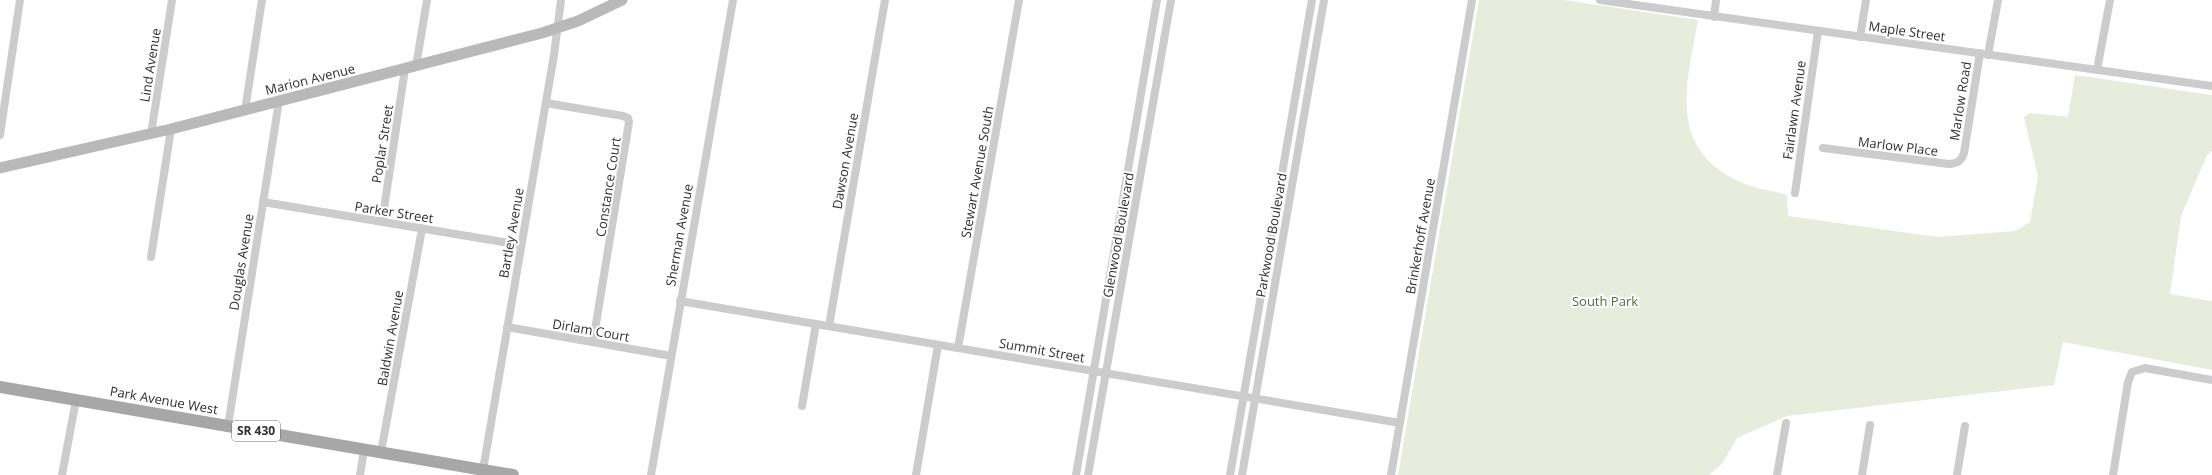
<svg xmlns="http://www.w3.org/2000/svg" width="2212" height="475" viewBox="0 0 2212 475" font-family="'Open Sans',sans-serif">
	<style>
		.park { fill: #e7ecdc }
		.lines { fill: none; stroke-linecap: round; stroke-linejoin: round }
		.street { stroke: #ccc; stroke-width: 8 }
		.secondary { stroke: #b9b9b9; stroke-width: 11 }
		.primary { stroke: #a7a7a7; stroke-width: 12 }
		.labels { text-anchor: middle; stroke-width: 4; stroke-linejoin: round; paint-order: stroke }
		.shield { fill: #fff; stroke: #6d6d6d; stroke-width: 1 }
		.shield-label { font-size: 12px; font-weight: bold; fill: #2f2f2f }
		.street-label { font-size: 13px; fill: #2f2f2f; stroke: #fff }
		.park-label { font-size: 13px; fill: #586a3c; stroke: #fff }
	</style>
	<rect width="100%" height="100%" fill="#fff"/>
	<path class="park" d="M1479 0H1564L1698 20C1686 87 1666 151 1745 184 1758 189 1774 191 1787 195L1788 216 1937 237 2016 231 2030 222 2038 177 2024 117 2030 113 2068 117 2075 75 2212 95V151L2207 155 2181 216 2170 294 2212 301V370L2063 342 2054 385 1787 416 1737 438 1722 464 1709 475H1398Z"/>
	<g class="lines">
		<g class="street">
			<path d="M1600 0 2212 86"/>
			<path d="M1714 17 1716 0"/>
			<path d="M1860 37 1866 0"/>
			<path d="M1988 55 1998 0"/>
			<path d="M416 66 427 0"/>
			<path d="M2097 70 2110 0"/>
			<path d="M546 103 623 116 628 118 629 122 593 342"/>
			<path d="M245 110 262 0"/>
			<path d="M151 134 172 0"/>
			<path d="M0 135 20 0"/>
			<path d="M1823 148 1949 164C1957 164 1962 160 1964 153L1980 53"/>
			<path d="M1795 193 1818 31"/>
			<path d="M263 202 521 245"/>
			<path d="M382 222 405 69"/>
			<path d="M151 257 171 129"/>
			<path d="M680 301 1400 423"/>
			<path d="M829 326 885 0"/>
			<path d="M507 327 671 356"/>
			<path d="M958 348 1019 0"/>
			<path d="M802 406 816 324"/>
			<path d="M228 426 279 101"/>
			<path d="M381 452 422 229"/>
			<path d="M483 470 554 55 561 0"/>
			<path d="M62 475 76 400"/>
			<path d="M360 475 364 450"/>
			<path d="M651 475 733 0"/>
			<path d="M916 475 938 345"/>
			<path d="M1076 475 1157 0"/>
			<path d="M1088 475 1171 0"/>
			<path d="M1230 475 1312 0"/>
			<path d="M1242 475 1324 0"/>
			<path d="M1391 475 1472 0"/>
			<path d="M1777 475 1786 423"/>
			<path d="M1862 475 1870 425"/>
			<path d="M1957 475 1965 426"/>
			<path d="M2113 475 2128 382 2132 372 2145 368 2212 380"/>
		</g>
		<path class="secondary" d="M0 168 171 129 542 33 578 21 622 0"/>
		<path class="primary" d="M0 387 513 475"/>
	</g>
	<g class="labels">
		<rect class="shield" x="232" y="421" width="48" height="20" rx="3"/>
		<g class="shield-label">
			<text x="256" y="435">SR 430</text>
		</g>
		<g class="street-label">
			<text transform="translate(1907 31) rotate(8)" y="5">Maple Street</text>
			<text transform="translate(150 65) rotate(-81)" y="5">Lind Avenue</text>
			<text transform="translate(310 79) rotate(-14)" y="5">Marion Avenue</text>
			<text transform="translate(1960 101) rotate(-81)" y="5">Marlow Road</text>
			<text transform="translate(1794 110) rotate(-82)" y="5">Fairlawn Avenue</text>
			<text transform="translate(382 144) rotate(-81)" y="5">Poplar Street</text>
			<text transform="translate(1898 146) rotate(7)" y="5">Marlow Place</text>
			<text transform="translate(845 161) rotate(-80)" y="5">Dawson Avenue</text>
			<text transform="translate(977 172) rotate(-80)" y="5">Stewart Avenue South</text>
			<text transform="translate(608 187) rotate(-81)" y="5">Constance Court</text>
			<text transform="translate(394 212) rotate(9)" y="5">Parker Street</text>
			<text transform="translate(511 233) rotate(-80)" y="5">Bartley Avenue</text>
			<text transform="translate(679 235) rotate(-80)" y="5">Sherman Avenue</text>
			<text transform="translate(1118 235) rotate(-80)" y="5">Glenwood Boulevard</text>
			<text transform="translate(1271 235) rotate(-80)" y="5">Parkwood Boulevard</text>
			<text transform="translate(1420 236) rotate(-80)" y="5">Brinkerhoff Avenue</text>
			<text transform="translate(241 262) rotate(-81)" y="5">Douglas Avenue</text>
			<text transform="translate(591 330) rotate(10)" y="5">Dirlam Court</text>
			<text transform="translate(390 338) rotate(-80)" y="5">Baldwin Avenue</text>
			<text transform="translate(1042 350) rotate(10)" y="5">Summit Street</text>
			<text transform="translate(164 400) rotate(10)" y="5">Park Avenue West</text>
		</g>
		<g class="park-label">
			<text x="1605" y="306">South Park</text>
		</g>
	</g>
</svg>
